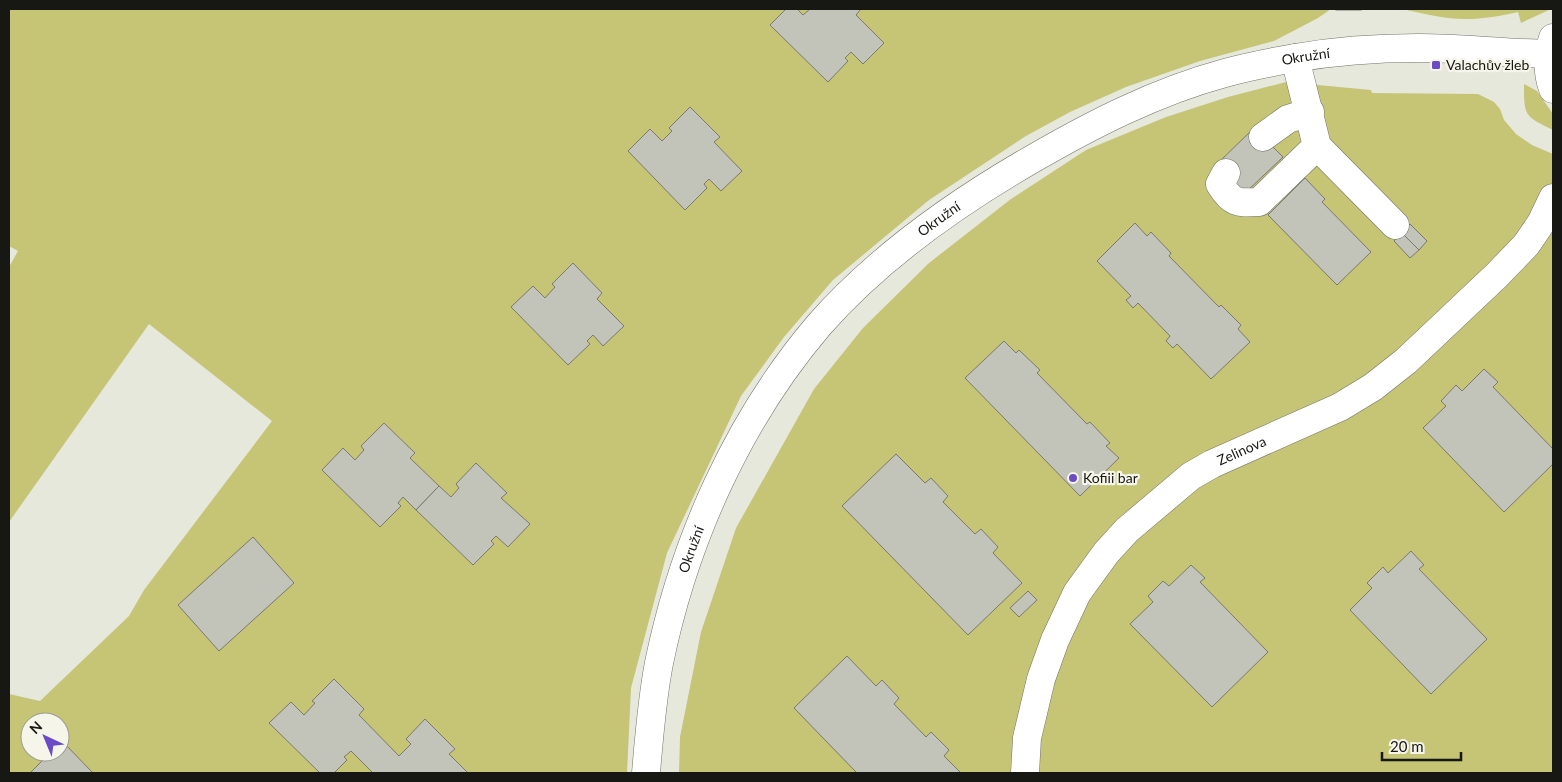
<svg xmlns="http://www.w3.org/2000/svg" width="1562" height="782" viewBox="0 0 1562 782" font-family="Lato,sans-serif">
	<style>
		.green { fill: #c5c575; fill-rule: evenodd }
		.building { fill: #c3c4b9; stroke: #79796f }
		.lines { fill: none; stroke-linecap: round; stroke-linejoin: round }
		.minor-casing { stroke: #727268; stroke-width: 29 }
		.minor { stroke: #fff; stroke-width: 28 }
		.poi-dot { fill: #6b4cc5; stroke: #f5f5ea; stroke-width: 2 }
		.labels { text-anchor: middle; stroke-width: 4.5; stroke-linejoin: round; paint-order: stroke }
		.street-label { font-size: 14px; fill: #171713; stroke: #f5f5ea }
		.poi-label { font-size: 14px; fill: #171713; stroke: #f5f5ea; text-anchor: start }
	</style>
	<rect width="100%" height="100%" fill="#e7e8dc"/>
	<g class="green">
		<path d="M9 9H1331L1318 18 1274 41 1200 61 1126 87 1070 112 1026 136 929 200 833 280 784 337 741 396 667 553 631 688 627 773H9V694L40 701 129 616 144 590 272 421 149 324 9 522V267L18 251 9 246ZM30 722H60V752H30Z"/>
		<path d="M1402 9H1551L1521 23 1518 12C1496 17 1472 21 1448 18 1433 16 1417 12 1402 9Z"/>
		<path d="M1286 82 1371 90 1372 93 1478 94 1494 102 1500 109 1504 120 1516 134 1532 145 1553 154V773H679L680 737 701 632 736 528 814 389 863 328 929 263 1011 199 1086 150 1166 117 1228 97Z"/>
		<path d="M1524 84 1537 91 1553 114V130C1524 116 1524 116 1524 84Z"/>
	</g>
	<g class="building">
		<path d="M786 9H797L803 15 810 9H861L856 15 884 43 863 64 851 52 845 58 848 61 828 82 770 25Z"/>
		<rect x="1336" y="9" width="25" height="1"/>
		<path d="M690 107 720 137 714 142 742 171 721 191 709 179 704 184 707 188 685 210 628 151 650 129 662 141 672 131 669 128Z"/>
		<path d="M1254 128 1283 157 1245 193 1217 164Z"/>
		<path d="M1305 178 1325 199 1322 202 1371 252 1337 285 1268 215Z"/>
		<path d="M1135 223 1147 236 1151 232 1171 253 1169 256 1219 307 1221 305 1241 325 1238 329 1250 342 1211 379 1177 344 1173 348 1166 341 1170 336 1138 303 1133 308 1126 300 1131 296 1097 261Z"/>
		<path d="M1410 224 1427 241 1419 250 1402 233Z"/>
		<path d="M1402 233 1419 250 1410 258 1394 241Z"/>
		<path d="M573 263 602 293 597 299 624 326 603 346 593 335 587 341 590 344 568 365 511 307 533 286 545 298 555 287 552 284Z"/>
		<path d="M1004 341 1016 353 1019 350 1040 370 1037 373 1087 424 1090 422 1110 443 1106 446 1119 458 1080 496 965 378Z"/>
		<path d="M1484 369 1498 382 1493 387 1553 449V464L1504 512 1423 428 1446 406 1441 401 1456 385 1462 391Z"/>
		<path d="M384 423 415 453 410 458 439 486 416 510 403 497 398 503 401 506 380 527 322 470 343 448 355 460 364 450 361 446Z"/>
		<path d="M896 454 925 483 931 478 948 496 943 502 975 534 981 529 998 547 993 553 1022 583 968 635 842 506Z"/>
		<path d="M476 463 507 493 501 498 530 524 508 547 496 536 491 541 494 544 473 565 416 510 439 486 451 497 459 488 456 484Z"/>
		<path d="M253 537 294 583 219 651 178 605Z"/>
		<path d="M1411 551 1424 565 1419 569 1487 639 1431 694 1350 610 1372 588 1367 583 1383 567 1388 573Z"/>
		<path d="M1191 565 1205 578 1200 582 1268 652 1212 707 1130 624 1153 602 1148 596 1163 581 1169 586Z"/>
		<path d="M1028 591 1037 600 1019 617 1010 608Z"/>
		<path d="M847 656 876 686 882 680 899 698 894 704 926 737 931 732 949 750 944 756 961 773H857L794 708Z"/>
		<path d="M334 679 364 709 359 715 399 756 411 744 406 739 425 719 455 749 449 754 468 773H373L351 751 344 757 347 760 334 773H320L269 723 291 702 304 715 315 703 312 701Z"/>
		<path d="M62 741 93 773H30L51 752H60V743Z"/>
	</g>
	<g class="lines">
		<g class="minor-casing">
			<g id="minor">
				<path d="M1553 38C1547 55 1547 72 1553 89"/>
				<path d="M1295 58 1317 146 1395 225"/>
				<path d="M1263 137 1288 119 1310 112"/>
				<path d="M1226 173 1220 184C1232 204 1238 203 1259 202L1317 146"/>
				<path id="s1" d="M646 773C649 737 652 699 659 663 684 541 738 420 819 325 877 259 953 205 1029 161 1091 125 1155 92 1225 73 1247 67 1272 62 1295 58 1335 51 1377 48 1418 48 1462 48 1505 53 1548 54"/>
				<path id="s2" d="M1025 773 1027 738 1041 679 1055 640 1077 593 1106 553 1127 530 1191 476 1212 464 1340 407 1373 387 1406 361 1496 276 1526 245 1541 223 1553 198"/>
			</g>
		</g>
		<use href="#minor" class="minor"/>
	</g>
	<g class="poi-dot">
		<rect x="1431" y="60" width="10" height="10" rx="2.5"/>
		<circle cx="1073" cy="478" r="5"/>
	</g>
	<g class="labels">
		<g class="street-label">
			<text dy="5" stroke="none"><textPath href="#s1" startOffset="1054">Okružní</textPath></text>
			<text dy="5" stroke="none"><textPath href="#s1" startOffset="649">Okružní</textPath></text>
			<text dy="5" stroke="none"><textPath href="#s2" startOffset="410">Zelinova</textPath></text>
			<text dy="5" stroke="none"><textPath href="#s1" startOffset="229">Okružní</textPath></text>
		</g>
		<g class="poi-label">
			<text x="1446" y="70">Valachův žleb</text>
			<text x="1083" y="483">Kofiii bar</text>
		</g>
	</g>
	<rect width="1562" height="782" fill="none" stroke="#171713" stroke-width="20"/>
	<g transform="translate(45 737) rotate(316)"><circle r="24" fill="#f5f5ea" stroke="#9c9c94"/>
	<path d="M0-4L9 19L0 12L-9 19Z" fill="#6b4cc5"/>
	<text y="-8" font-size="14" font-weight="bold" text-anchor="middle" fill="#171713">N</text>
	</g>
	<path d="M1382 752v8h79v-8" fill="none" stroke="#171713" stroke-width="2.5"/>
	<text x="1390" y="752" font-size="15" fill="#171713" stroke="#f5f5ea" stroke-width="4" paint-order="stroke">20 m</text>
</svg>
